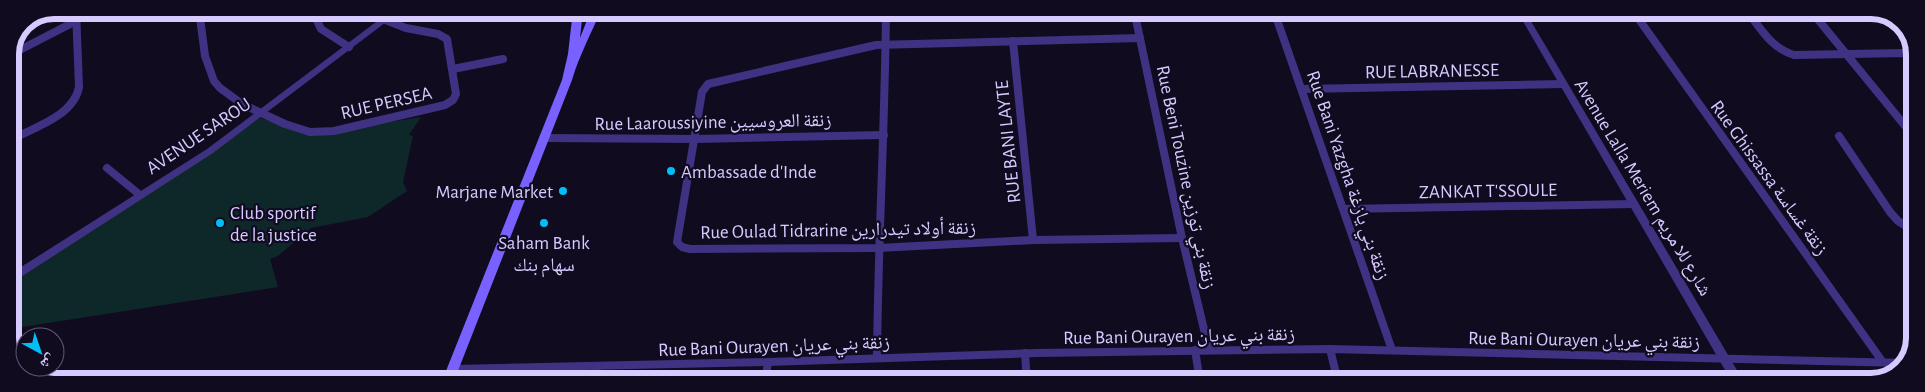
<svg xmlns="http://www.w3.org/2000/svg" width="1925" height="392" viewBox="0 0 1925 392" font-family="'Alegreya Sans','Noto Naskh Arabic',sans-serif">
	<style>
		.green { fill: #0e282a }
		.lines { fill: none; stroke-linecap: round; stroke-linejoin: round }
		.minor { stroke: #3f3282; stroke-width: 8 }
		.tertiary { fill: #3f3282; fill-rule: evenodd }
		.secondary { fill: #7861ff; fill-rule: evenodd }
		.poi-dot { fill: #00bff5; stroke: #110b20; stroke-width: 2 }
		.labels { text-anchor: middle; stroke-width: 4.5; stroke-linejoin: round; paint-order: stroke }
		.street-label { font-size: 19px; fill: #d6caff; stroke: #110b20 }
		.poi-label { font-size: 19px; fill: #d6caff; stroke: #110b20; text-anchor: start }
		.rim { fill: none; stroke: #d6caff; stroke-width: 6 }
	</style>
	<rect width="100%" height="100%" fill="#110b20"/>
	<path class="green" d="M421 117 409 135 413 136 403 182 407 191 368 217 311 228 278 256 270 259 278 287 10 329V283L260 118 312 135Z"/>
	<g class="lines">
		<g class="minor">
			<path d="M199 10 205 56 214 81 220 88 242 104 285 124 310 132 334 131 445 105 453 100 456 94 447 39 438 34 406 28 360 10"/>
			<path d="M312 10 321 29 349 47"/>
			<path d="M1134 10 1182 238 1209 350"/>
			<path d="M1274 11 1392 350"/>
			<path d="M1633 11 1882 361"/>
			<path d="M1747 11C1761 29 1771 48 1794 55L1905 53 1915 58"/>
			<path d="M1811 11 1915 138"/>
			<path d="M1140 38 876 45 708 84 702 92 677 242 682 247 690 249 878 248 1033 240 1182 238"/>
			<path d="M1013 41 1033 240"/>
			<path d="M10 55 76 21"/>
			<path d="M453 69 503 59"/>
			<path d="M1302 89 1563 84"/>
			<path d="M1839 136 1890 212 1898 221 1914 231"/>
			<path d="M543 138 696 139 884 135"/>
			<path d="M10 140C33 128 74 116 79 87L76 10"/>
			<path d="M107 168 140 195"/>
			<path d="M1344 209 1634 204"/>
			<path d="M1330 349 1338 382"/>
			<path d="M1195 350 1200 382"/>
			<path d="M1025 353 1027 382"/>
			<path d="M877 358C878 242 885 126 886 10"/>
			<path d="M453 369 768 362 1037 353 1330 349 1905 363"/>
			<path d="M594 381 597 366"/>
			<path d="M765 382 768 362"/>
		</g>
		<g class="tertiary">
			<path d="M392 10H402L213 153 10 284V274L207 149Z"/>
			<path d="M1517 11H1525L1744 382H1732Z"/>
		</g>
		<path class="secondary" d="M573 10H583L580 38 591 10H601C591 34 579 56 572 80L454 381H442L562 80 568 54Z"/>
	</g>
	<g class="poi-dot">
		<circle cx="671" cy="171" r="5"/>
		<circle cx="563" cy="191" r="5"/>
		<circle cx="220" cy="223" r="5"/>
		<circle cx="544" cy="223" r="5"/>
	</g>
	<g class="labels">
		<g class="street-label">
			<text transform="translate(1432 70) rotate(-1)" y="7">RUE LABRANESSE</text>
			<text transform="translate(386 102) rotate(-13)" y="7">RUE PERSEA</text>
			<text transform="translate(713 121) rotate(-1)" y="7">Rue Laaroussiyine زنقة العروسيين</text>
			<text transform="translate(198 135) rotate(-34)" y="7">AVENUE SAROU</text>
			<text transform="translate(1007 142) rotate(-96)" y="7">RUE BANI LAYTE</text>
			<text transform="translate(1349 175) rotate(71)" y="7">Rue Bani Yazgha زنقة بني يازغة</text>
			<text transform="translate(1187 177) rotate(78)" y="7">Rue Beni Touzine زنقة بني توزين</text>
			<text transform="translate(1770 177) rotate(54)" y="7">Rue Ghissassa زنقة غساسة</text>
			<text transform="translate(1644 187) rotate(59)" y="7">Avenue Lalla Meriem شارع للا مريم</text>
			<text transform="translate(1488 190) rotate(-1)" y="7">ZANKAT T'SSOULE</text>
			<text transform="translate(838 229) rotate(-1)" y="7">Rue Oulad Tidrarine زنقة أولاد تيدرارين</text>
			<text transform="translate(1179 335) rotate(-1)" y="7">Rue Bani Ourayen زنقة بني عريان</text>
			<text transform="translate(1584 339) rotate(1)" y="7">Rue Bani Ourayen زنقة بني عريان</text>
			<text transform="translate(774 345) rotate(-2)" y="7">Rue Bani Ourayen زنقة بني عريان</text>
		</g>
		<g class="poi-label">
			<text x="681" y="178">Ambassade d'Inde</text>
			<text x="553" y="198" text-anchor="end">Marjane Market</text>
			<text x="230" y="219">Club sportif<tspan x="230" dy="22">de la justice</tspan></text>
			<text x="544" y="249" text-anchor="middle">Saham Bank<tspan x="544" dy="22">سهام بنك</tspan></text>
		</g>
	</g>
	<path d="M0 0H1925V392H0ZM54 19H1871A35 35 0 0 1 1906 54V338A35 35 0 0 1 1871 373H54A35 35 0 0 1 19 338V54A35 35 0 0 1 54 19Z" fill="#110b20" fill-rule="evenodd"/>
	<path class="rim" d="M54 19H1871A35 35 0 0 1 1906 54V338A35 35 0 0 1 1871 373H54A35 35 0 0 1 19 338V54A35 35 0 0 1 54 19Z"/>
	<g transform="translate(40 352) rotate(140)"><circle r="24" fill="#110b20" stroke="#605779"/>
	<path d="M0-4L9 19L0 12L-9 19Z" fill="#00bff5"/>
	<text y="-8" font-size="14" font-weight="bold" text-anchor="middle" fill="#d6caff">ش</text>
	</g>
</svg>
